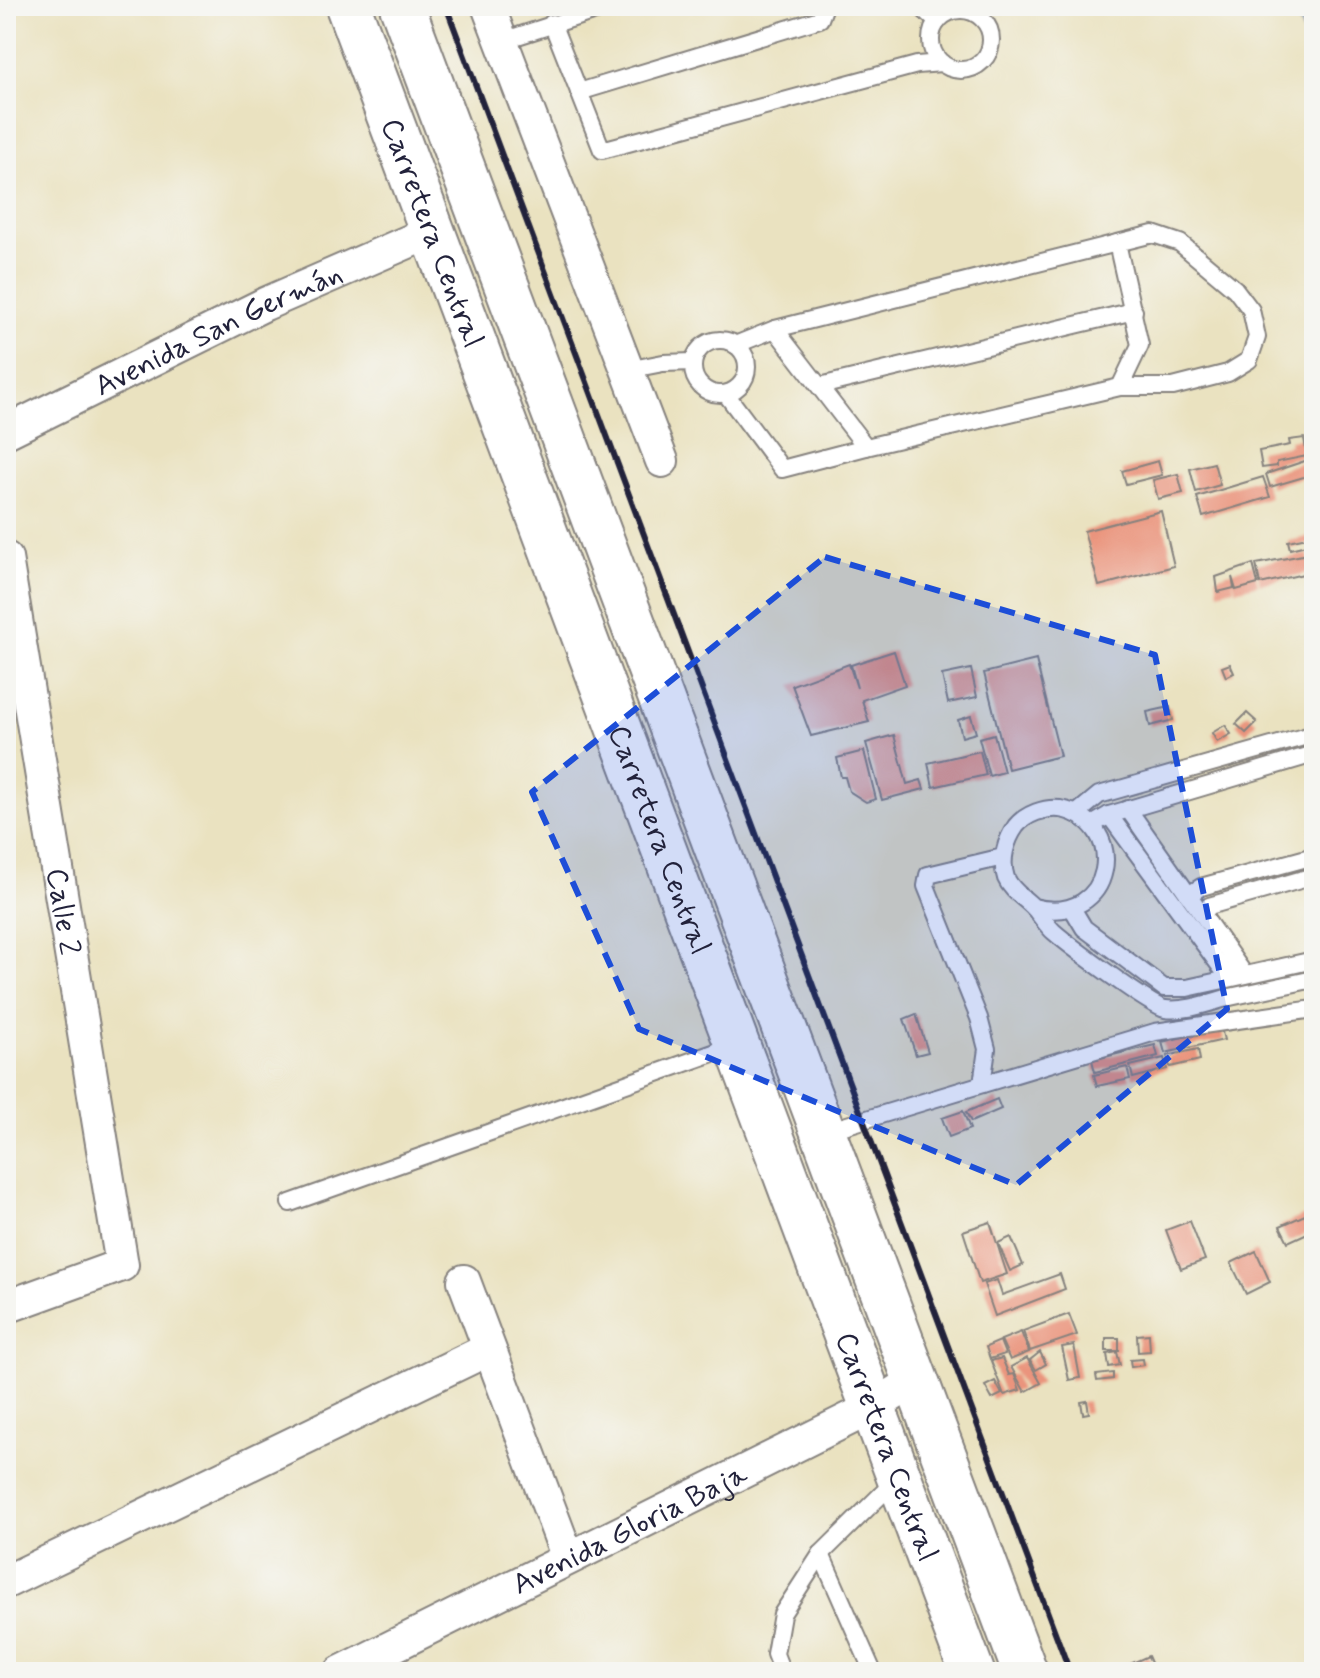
<svg xmlns="http://www.w3.org/2000/svg" width="1320" height="1678" viewBox="0 0 1320 1678" font-family="Mynerve,sans-serif">
	<style>
		.water { fill: #719fd9; stroke: #4a608a; stroke-width: 2 }
		.building { fill: #ea947d }
		.lines { fill: none; stroke-linecap: round; stroke-linejoin: round }
		.service-casing { stroke: #86827e; stroke-width: 20 }
		.minor-casing { stroke: #86827e; stroke-width: 36 }
		.trunk-casing { stroke: #86827e; stroke-width: 48 }
		.service { stroke: #fff; stroke-width: 16 }
		.minor { stroke: #fff; stroke-width: 32 }
		.trunk { stroke: #fff; stroke-width: 44 }
		.rail { stroke: #22223b; stroke-width: 6 }
		.marked { fill: #1d4ed8; fill-opacity: 0.2; stroke: #1d4ed8; stroke-width: 6; stroke-dasharray: 16 10; stroke-linejoin: round }
		.labels { text-anchor: middle; stroke-width: 8; stroke-linejoin: round; paint-order: stroke }
		.street-label { font-size: 30px; fill: #22223b; stroke: #f6f6f2 }
	</style>
	<rect width="100%" height="100%" fill="#f6f6f2"/>
	<filter id="ink" filterUnits="userSpaceOnUse"><feTurbulence type="fractalNoise" baseFrequency=".0125" numOctaves="2"/><feDisplacementMap in="SourceGraphic" scale="16" xChannelSelector="R" yChannelSelector="G"/><feConvolveMatrix kernelMatrix="1 2 1 2 8 2 1 2 1" color-interpolation-filters="sRGB"/></filter>
	<filter id="wash" filterUnits="userSpaceOnUse"><feTurbulence type="fractalNoise" baseFrequency=".006" numOctaves="4" result="noise"/><feDisplacementMap in="SourceGraphic" scale="32" xChannelSelector="R" yChannelSelector="G"/><feGaussianBlur stdDeviation="1.8" result="paint"/><feColorMatrix in="noise" values="0 0 0 0 0 0 0 0 0 0 0 0 0 0 0 0 0 1.4 0 .05"/><feComposite in="paint" operator="in"/></filter>
	<g filter="url(#wash)">
		<rect width="100%" height="100%" fill="#eae2c0"/>
		<path class="water" d="M1293 6H1314V59Z"/>
		<g id="blocks">
			<g class="building">
				<path d="M1304 438 1307 456 1277 462V466L1262 468 1259 451 1290 445 1289 440Z"/>
				<path d="M1314 458V474L1270 487 1266 474Z"/>
				<path d="M1158 461 1162 475 1126 484 1122 471Z"/>
				<path d="M1214 463 1220 485 1196 492 1190 469Z"/>
				<path d="M1178 474 1183 493 1158 499 1153 480Z"/>
				<path d="M1263 477 1270 497 1203 517 1197 497Z"/>
				<path d="M1161 511 1174 566 1099 586 1084 531Z"/>
				<path d="M1312 536 1314 543 1290 549 1288 541Z"/>
				<path d="M1308 554 1312 572 1260 584 1256 564Z"/>
				<path d="M1253 564 1258 584 1236 590 1232 577 1234 588 1218 592 1216 577Z"/>
				<path d="M894 651 905 685 862 700 869 722 811 736 792 685 849 664 857 688 851 665Z"/>
				<path d="M1036 660 1060 756 1008 769 984 673Z"/>
				<path d="M1230 664 1234 673 1226 677 1222 667Z"/>
				<path d="M971 669 977 697 948 703 942 675Z"/>
				<path d="M1170 707 1173 720 1150 726 1147 712Z"/>
				<path d="M1247 713 1257 722 1246 733 1236 724Z"/>
				<path d="M971 716 976 733 962 737 958 720Z"/>
				<path d="M1225 725 1231 734 1217 742 1212 733Z"/>
				<path d="M994 734 1004 772 989 776 979 738Z"/>
				<path d="M894 735 907 784 921 780 924 789 882 800 866 743Z"/>
				<path d="M864 751 876 799 866 802 849 791 845 777H841L837 758Z"/>
				<path d="M980 751 986 775 933 787 928 763Z"/>
				<path d="M916 1014 928 1052 916 1055 904 1019Z"/>
				<path d="M1221 1028 1224 1040 1165 1053 1162 1042Z"/>
				<path d="M1155 1045 1158 1056 1095 1072 1092 1060Z"/>
				<path d="M1198 1049 1200 1060 1170 1067 1167 1056Z"/>
				<path d="M1164 1058 1167 1069 1133 1078 1130 1066Z"/>
				<path d="M1127 1067 1130 1079 1097 1086 1094 1075Z"/>
				<path d="M997 1099 1001 1109 971 1122 966 1112Z"/>
				<path d="M963 1111 970 1129 949 1137 942 1118Z"/>
				<path d="M1314 1211V1230L1288 1242 1280 1226Z"/>
				<path d="M1190 1221 1205 1260 1181 1269 1166 1230Z"/>
				<path d="M990 1222 1007 1274 980 1283 963 1231Z"/>
				<path d="M1011 1237 1023 1265 1010 1271 998 1243Z"/>
				<path d="M1256 1251 1270 1282 1246 1294 1231 1263Z"/>
				<path d="M1060 1274 1065 1289 995 1316 984 1284 997 1280 1002 1295Z"/>
				<path d="M1069 1314 1077 1335 1030 1351 1023 1331Z"/>
				<path d="M1021 1332 1029 1352 1010 1360 1001 1340Z"/>
				<path d="M1149 1334 1150 1351 1138 1352 1137 1335Z"/>
				<rect x="1106" y="1338" width="13" height="13"/>
				<path d="M1000 1341 1005 1354 990 1359 986 1347Z"/>
				<path d="M1074 1345 1080 1378 1069 1380 1062 1347Z"/>
				<path d="M1040 1352 1046 1364 1036 1370 1030 1360Z"/>
				<path d="M1117 1352 1120 1365 1109 1367 1107 1354Z"/>
				<path d="M1002 1358 1009 1375 1014 1374 1020 1390 1004 1395 991 1361Z"/>
				<path d="M1027 1358 1041 1383 1025 1392 1011 1367Z"/>
				<path d="M1143 1359 1144 1365 1131 1367 1130 1360Z"/>
				<path d="M1113 1373V1379L1097 1381 1096 1375Z"/>
				<path d="M995 1381 1002 1394 992 1399 985 1386Z"/>
				<path d="M1087 1401 1089 1413 1083 1414 1081 1402Z"/>
				<path d="M1148 1656 1155 1672H1112Z"/>
			</g>
		</g>
	</g>
	<g filter="url(#ink)">
		<use href="#blocks" fill-opacity="0" stroke="#86827e" stroke-width="2"/>
		<g class="lines">
			<g class="service-casing">
				<g id="service">
					<path d="M920 6 937 22"/>
					<circle cx="961" cy="40" r="30"/>
					<path d="M552 23 602 150 917 65 942 63"/>
					<path d="M502 41 611 6"/>
					<path d="M579 92 820 19 825 6"/>
					<path d="M1117 243 1140 345 1120 387"/>
					<path d="M775 329 866 447"/>
					<circle cx="720" cy="367" r="27"/>
					<path d="M627 370 663 363 693 362"/>
					<path d="M820 386 1134 311"/>
					<path d="M726 394 782 469 866 447 1120 387H1173L1228 373 1249 360 1257 337 1251 310 1235 289 1180 243 1153 234 775 329 735 345"/>
					<path d="M1128 809 1245 975"/>
					<path d="M1076 814 1099 795 1314 734"/>
					<path d="M1109 815 1229 978"/>
					<path d="M1092 825 1109 815 1314 754"/>
					<path d="M1188 895 1201 887 1314 856"/>
					<path d="M1033 907C1116 928 1130 821 1060 809 1045 807 1026 814 1016 826 1006 840 1000 860 1006 878 1012 892 1025 898 1035 909 1041 916 1047 926 1054 932 1069 945 1150 1006 1165 1009 1185 1012 1211 1002 1230 997 1258 991 1286 985 1314 979"/>
					<path d="M1072 908 1084 928 1164 988H1187L1314 960"/>
					<path d="M1203 915 1209 906 1314 876"/>
					<path d="M982 1084 987 1049 979 1018 926 886 928 875 1003 857"/>
					<path d="M824 1132 1155 1032 1314 1009"/>
					<path d="M290 1203 736 1045"/>
					<path d="M821 1554 873 1672"/>
					<path d="M782 1672 775 1654 782 1614 821 1554 895 1481"/>
				</g>
			</g>
			<g class="minor-casing">
				<g id="minor">
					<path d="M488 6 662 461"/>
					<path id="s1" d="M6 432 265 304 433 231"/>
					<path id="s2" d="M6 558 122 1265 6 1307"/>
					<path d="M464 1281 568 1558"/>
					<path d="M6 1582 489 1349"/>
					<path id="s3" d="M341 1672 873 1407 916 1380"/>
				</g>
			</g>
			<g class="trunk-casing">
				<g id="trunk">
					<path id="s4" d="M348 6 972 1672"/>
					<path d="M402 6 1025 1672"/>
				</g>
			</g>
			<use href="#service" class="service"/>
			<use href="#minor" class="minor"/>
			<use href="#trunk" class="trunk"/>
			<path class="rail" d="M446 6 1070 1672"/>
		</g>
	</g>
	<path class="marked" d="M825 557 1155 655 1227 1009 1016 1185 639 1029 532 792Z"/>
	<g class="labels">
		<g class="street-label">
			<text dy="10" stroke="none"><textPath href="#s4" startOffset="242">Carretera Central</textPath></text>
			<text dy="10" stroke="none"><textPath href="#s1" startOffset="236">Avenida San Germán</textPath></text>
			<text dy="10" stroke="none"><textPath href="#s4" startOffset="890">Carretera Central</textPath></text>
			<text dy="10" stroke="none"><textPath href="#s2" startOffset="358">Calle 2</textPath></text>
			<text dy="10" stroke="none"><textPath href="#s4" startOffset="1538">Carretera Central</textPath></text>
			<text dy="10" stroke="none"><textPath href="#s3" startOffset="322">Avenida Gloria Baja</textPath></text>
		</g>
	</g>
	<rect width="1320" height="1678" fill="none" stroke="#f6f6f2" stroke-width="32"/>
</svg>
